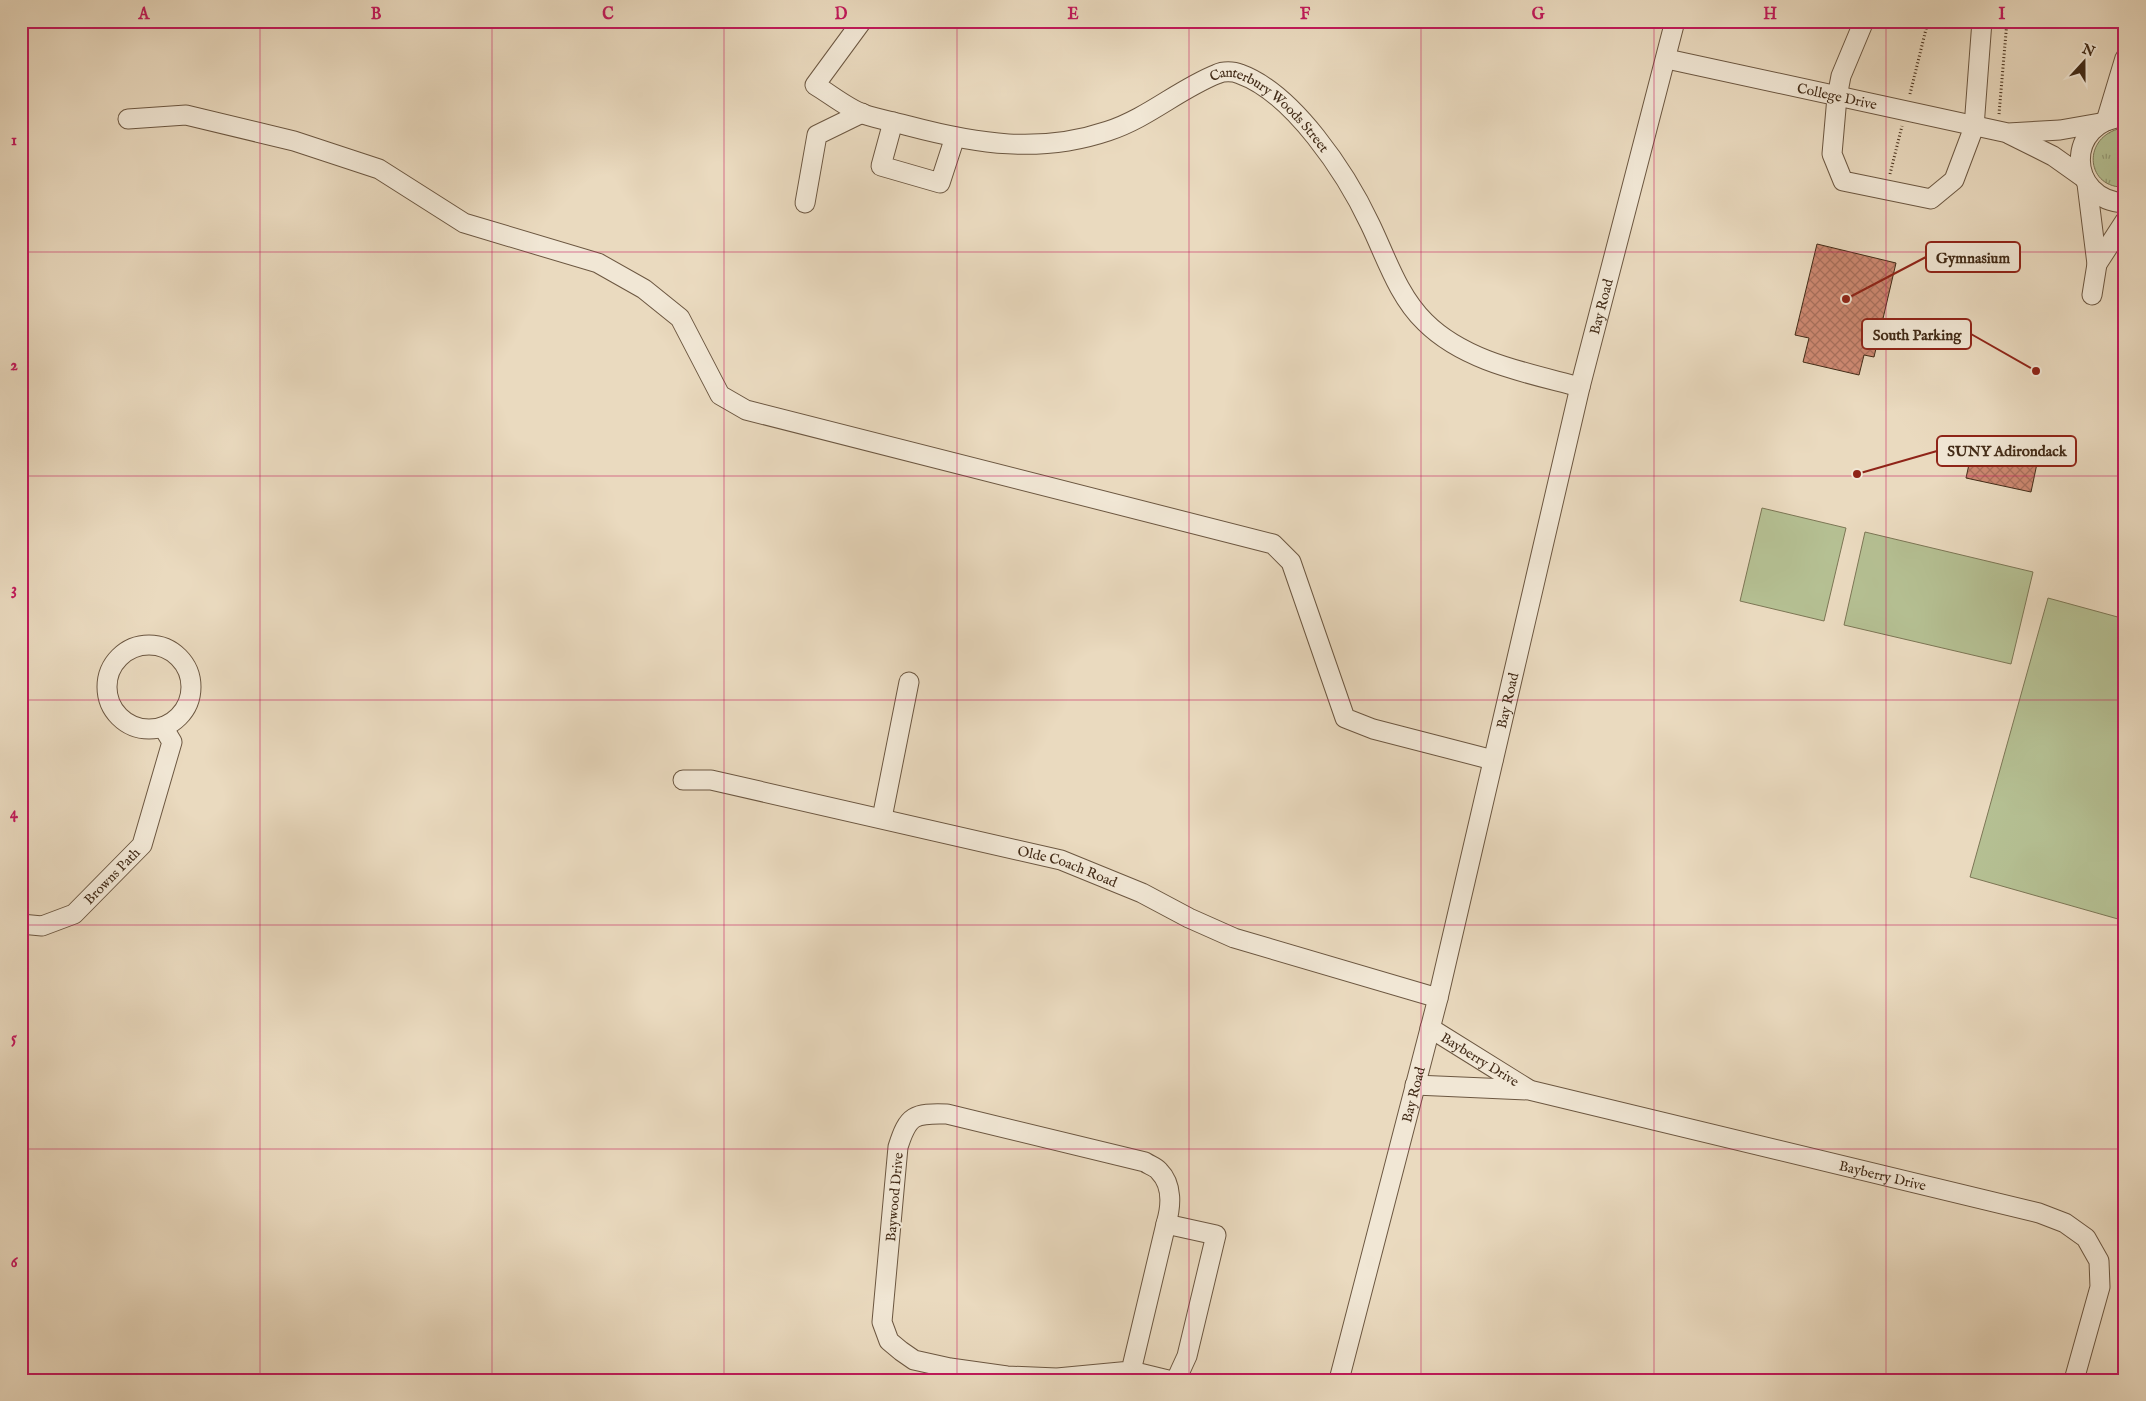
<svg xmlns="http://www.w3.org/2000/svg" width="2146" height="1401" viewBox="0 0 2146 1401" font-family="'IM FELL English',serif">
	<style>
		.grass { fill: url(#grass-tufts); stroke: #7c7655 }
		.green { fill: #b5c093; stroke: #7c7655 }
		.building { fill: url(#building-cross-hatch); stroke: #422b17 }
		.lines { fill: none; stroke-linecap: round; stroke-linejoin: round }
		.minor-casing { stroke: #6c5741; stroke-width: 21 }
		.path { stroke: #422b17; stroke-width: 3; stroke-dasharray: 1 2.5; stroke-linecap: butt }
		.minor { stroke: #f1e7d5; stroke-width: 19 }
		.grid { fill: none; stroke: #c2185b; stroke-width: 1; stroke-opacity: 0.55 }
		.labels { text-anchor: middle; stroke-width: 4.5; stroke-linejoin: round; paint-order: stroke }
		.street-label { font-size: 14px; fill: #422b17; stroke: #f1e7d5 }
		.leader { fill: none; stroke: #8f2418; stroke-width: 2 }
		.callout-dot { fill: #8f2418; stroke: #f1e7d5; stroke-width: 2 }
		.callout { fill: #f1e7d5; stroke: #8f2418; stroke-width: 2 }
		.callout-label { font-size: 15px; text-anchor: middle; font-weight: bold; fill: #422b17 }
		.neatline { fill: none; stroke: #c2185b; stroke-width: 2 }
		.grid-label { font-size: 16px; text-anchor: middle; font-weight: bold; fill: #c2185b }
	</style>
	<defs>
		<pattern id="grass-tufts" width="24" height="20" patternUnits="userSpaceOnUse" patternTransform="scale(1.25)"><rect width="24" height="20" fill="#b5c093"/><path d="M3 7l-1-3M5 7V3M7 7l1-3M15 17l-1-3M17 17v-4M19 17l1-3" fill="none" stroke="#959c77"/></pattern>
		<pattern id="building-cross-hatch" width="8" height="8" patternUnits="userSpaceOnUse" patternTransform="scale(1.25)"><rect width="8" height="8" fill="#ce8972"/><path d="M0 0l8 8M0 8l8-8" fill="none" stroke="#a9705d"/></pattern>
	</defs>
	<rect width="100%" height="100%" fill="#eadabf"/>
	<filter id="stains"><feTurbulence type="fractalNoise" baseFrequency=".004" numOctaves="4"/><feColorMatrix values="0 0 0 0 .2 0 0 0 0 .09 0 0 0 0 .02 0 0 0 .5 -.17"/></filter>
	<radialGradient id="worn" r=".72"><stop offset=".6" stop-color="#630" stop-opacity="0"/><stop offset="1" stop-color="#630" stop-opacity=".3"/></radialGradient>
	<path class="grass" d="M2118 129H2125V187C2087 189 2081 140 2118 129Z"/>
	<g class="green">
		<path d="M1762 508 1846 528 1824 621 1740 601Z"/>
		<path d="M1865 532 2033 572 2011 664 1844 625Z"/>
		<path d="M2048 598 2125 619V921L1970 877Z"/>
	</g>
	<g class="building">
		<path d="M1817 244 1896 263 1874 357 1864 355 1859 375 1803 362 1809 338 1795 335Z"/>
		<path d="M1974 441 2039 454 2031 492 1966 478Z"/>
	</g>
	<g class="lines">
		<g class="minor-casing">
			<g id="minor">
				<path id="s1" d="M862 21 815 85C830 94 847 108 863 114 878 119 894 122 909 126 977 144 1040 154 1108 131 1148 118 1179 89 1217 74 1223 71 1233 71 1240 74 1293 93 1346 173 1370 224 1386 257 1398 296 1425 322 1465 362 1528 373 1580 387"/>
				<path d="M1864 21 1841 76 1837 97 1832 154 1843 181 1931 199 1954 180 1974 127 1982 21"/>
				<path id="s2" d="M1667 59 2008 133 2060 130 2100 123"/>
				<path d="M2125 117C2065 120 2066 200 2125 203"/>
				<path d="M128 119 186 115 294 141 379 169 464 223 598 263 644 289 680 318 720 395 746 410 1273 544 1291 562 1345 718 1373 729 1493 760"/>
				<path d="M2106 121 2125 58"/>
				<path d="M893 122 881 166 940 183 955 137"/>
				<path d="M2009 134 2053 156 2084 178"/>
				<path d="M2087 184 2097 264 2092 295"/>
				<path d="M805 203 817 135 862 113"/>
				<path d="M2097 264 2125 221"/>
				<circle cx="149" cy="687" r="42"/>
				<path id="s3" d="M683 780H711L1061 860 1142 893 1189 918 1234 938 1438 998"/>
				<path d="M882 818 909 682"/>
				<path id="s4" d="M21 924 42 926 74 914 142 845 172 742 163 727"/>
				<path id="s5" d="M1430 1028 1528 1089"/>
				<path id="s6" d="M1415 1085 1529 1090 2039 1213 2065 1223 2086 1238 2099 1261 2100 1287 2074 1380"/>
				<path d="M1166 1224 1216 1235 1187 1356 1176 1380"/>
				<path d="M1129 1380 1131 1371 1166 1224C1171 1207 1173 1185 1159 1171 1156 1167 1149 1165 1145 1162L947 1114C914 1113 908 1115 898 1147L882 1322 889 1341 901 1351 914 1360 950 1368 1007 1376 1057 1378 1131 1371 1168 1380"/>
				<path id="s7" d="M1339 1380 1438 998 1580 387 1675 21"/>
			</g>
		</g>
		<g class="path">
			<path d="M1910 94 1928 21"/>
			<path d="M1999 114 2007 21"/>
			<path d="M1890 174 1902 126"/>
		</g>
		<use href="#minor" class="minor"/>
	</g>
	<path class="grid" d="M260 21V1380M492 21V1380M724 21V1380M957 21V1380M1189 21V1380M1421 21V1380M1654 21V1380M1886 21V1380M21 252H2125M21 476H2125M21 700H2125M21 925H2125M21 1149H2125"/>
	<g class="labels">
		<g class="street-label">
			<text dy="5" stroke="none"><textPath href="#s2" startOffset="174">College Drive</textPath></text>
			<text dy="5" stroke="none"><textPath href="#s1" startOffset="575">Canterbury Woods Street</textPath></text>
			<text dy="5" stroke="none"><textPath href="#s7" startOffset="1105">Bay Road</textPath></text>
			<text dy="5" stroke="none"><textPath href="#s7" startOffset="700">Bay Road</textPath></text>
			<text dy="5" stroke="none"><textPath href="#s3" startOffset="395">Olde Coach Road</textPath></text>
			<text dy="5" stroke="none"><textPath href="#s4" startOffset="109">Browns Path</textPath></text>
			<text dy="5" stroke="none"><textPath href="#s5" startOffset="59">Bayberry Drive</textPath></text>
			<text dy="5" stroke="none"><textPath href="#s7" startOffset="295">Bay Road</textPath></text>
			<text dy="5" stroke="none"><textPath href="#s6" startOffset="478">Bayberry Drive</textPath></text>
			<text transform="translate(894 1197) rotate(-85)" y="5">Baywood Drive</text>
		</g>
	</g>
	<path class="leader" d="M1846 299L1926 257M2036 371L1971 334M1857 474L1937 451"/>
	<g class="callout-dot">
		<circle cx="1846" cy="299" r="5"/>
		<circle cx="2036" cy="371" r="5"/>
		<circle cx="1857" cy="474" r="5"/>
	</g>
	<g class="callout">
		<rect x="1926" y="242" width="94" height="30" rx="5"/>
		<rect x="1862" y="319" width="109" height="30" rx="5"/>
		<rect x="1937" y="436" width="139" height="30" rx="5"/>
	</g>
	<g class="callout-label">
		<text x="1973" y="263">Gymnasium</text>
		<text x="1917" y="340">South Parking</text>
		<text x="2007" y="456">SUNY Adirondack</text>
	</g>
	<rect width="2146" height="1401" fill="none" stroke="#eadabf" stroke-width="55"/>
	<g transform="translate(2084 62) rotate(21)" stroke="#f1e7d5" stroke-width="4" paint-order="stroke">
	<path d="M0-4L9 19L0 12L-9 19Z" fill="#422b17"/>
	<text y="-8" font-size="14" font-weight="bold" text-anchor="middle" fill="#422b17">N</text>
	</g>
	<rect x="28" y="28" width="2090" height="1346" class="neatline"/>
	<g class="grid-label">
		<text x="144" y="19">A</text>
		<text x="376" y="19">B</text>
		<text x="608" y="19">C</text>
		<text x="841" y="19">D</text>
		<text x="1073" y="19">E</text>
		<text x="1305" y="19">F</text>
		<text x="1538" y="19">G</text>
		<text x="1770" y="19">H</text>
		<text x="2002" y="19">I</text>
		<text x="14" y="145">1</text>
		<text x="14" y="370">2</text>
		<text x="14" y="594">3</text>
		<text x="14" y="818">4</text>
		<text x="14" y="1043">5</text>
		<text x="14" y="1267">6</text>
	</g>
	<rect width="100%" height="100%" filter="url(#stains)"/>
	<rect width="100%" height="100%" fill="url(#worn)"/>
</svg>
